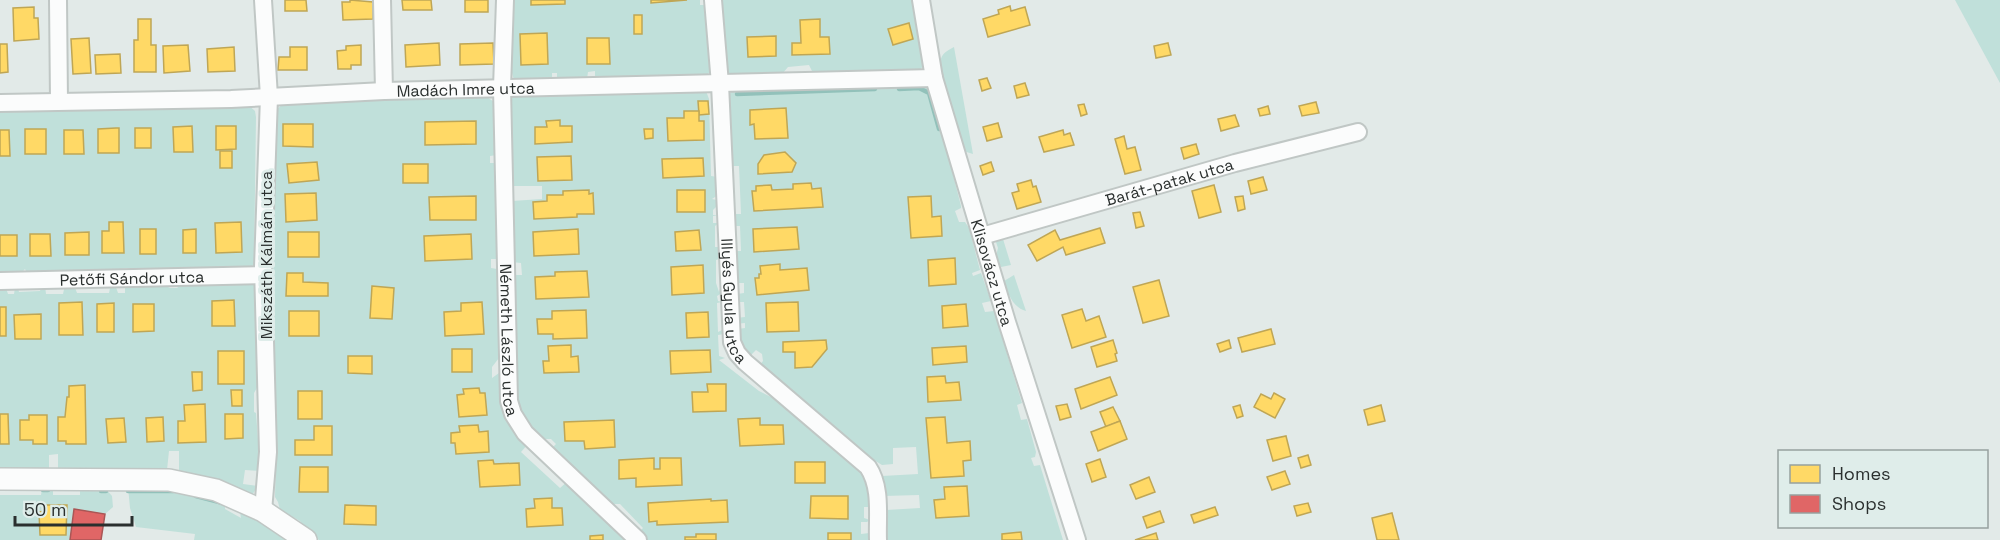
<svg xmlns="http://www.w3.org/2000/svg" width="2000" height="540" viewBox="0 0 2000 540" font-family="'Space Grotesk',sans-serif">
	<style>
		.green { fill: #c0e0da }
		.homes { fill: #ffd966; stroke: #bfa655; stroke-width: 1.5 }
		.shops { fill: #e06666; stroke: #a95655; stroke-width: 1.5 }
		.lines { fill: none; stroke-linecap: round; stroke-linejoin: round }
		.stream { stroke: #92c1ba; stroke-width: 4.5 }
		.minor-casing { stroke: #c0c7c5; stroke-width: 20 }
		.tertiary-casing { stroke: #c0c7c5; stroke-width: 24 }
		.minor { stroke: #fbfcfc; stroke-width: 16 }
		.tertiary { stroke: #fbfcfc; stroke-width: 21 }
		.labels { text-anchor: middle; stroke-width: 6; stroke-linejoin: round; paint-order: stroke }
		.street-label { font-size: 16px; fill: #2a2f2e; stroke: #dfedea }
	</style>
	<rect width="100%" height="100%" fill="#e2eae8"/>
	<g class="green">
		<path d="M512 0H700V5H705L711 71 704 77 595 81V71L588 72 587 79 557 82V73H552V81L514 80 512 73Z"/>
		<path d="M717 0H915L925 64 918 72 817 73 812 71 809 65 788 67 782 74 728 75 726 72Z"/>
		<path d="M1955 0H2000V83Z"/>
		<path d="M954 47 973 154 960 150 941 66C939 55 945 52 954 47Z"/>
		<path d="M921 85 928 88 934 100 961 206V208L955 211 959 222H965L969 228 980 270 972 273 973 276 981 273 991 301 982 303 985 312 994 311 1022 403 1017 405 1021 420 1027 419 1036 452 1035 457 1031 458 1034 466 1040 465 1063 540H884L886 510 920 508 919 495 884 496 882 476 918 474 916 447 893 448V464L882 465 866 455 759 366 763 361 762 354 756 350 750 356 741 345 737 329 745 328V323L734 324 736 318 745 317 744 302H737V294L744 293V283H737L736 251H741L740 226H735V214H741L739 166H731L728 95 734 90Z"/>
		<path d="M706 91 709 99 711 176 718 177V195L712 199 717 200V206L713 210V215H719L713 216V223H719L715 226V247H720V259L716 260V283L719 292 722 282V293L717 296 718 301 722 302 717 303 718 332 722 330 724 334 718 335 719 356 725 358 719 360 759 391 771 397 774 396 862 471 870 492V507H864V518L870 520 867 522H861V534L869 533 870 540H647L639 532 643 528 620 504H610L551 449 556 444 551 439H543L532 431 517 409 512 275H522L521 263 512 262V201L542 199V186H510L509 100 518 95Z"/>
		<path d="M487 97 494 102 495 108 497 155 490 156V163H497L498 252 496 259H491V268L497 269 498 279 499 355V358L492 367V378L499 373 501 375 528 444 521 452 560 488 568 481 628 540H319L305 529 300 521 280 510 278 502 275 497 277 414 274 397 273 238 271 236 276 110 283 104 386 99Z"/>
		<path d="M247 104 255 111 256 117 254 264 251 267 131 271 128 268 121 269 119 272 27 273 25 269 18 276H0V111Z"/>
		<path d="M1005 233 1003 239 1011 265 1001 267 996 256 998 248 995 239Z"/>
		<path d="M1014 275 1026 311C1012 307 1008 293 1004 281Z"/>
		<path d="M243 281 255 285 258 386 254 393V412L256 413 260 466V471L245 470 243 484 258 486 252 495 212 478 179 472V451H169L167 470 58 469V454L49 455V468L0 469V288H6L8 294H14L15 288H18L19 292 40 291 42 286H45L46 294H63L65 285H74L77 293H109L110 288 113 286 116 287 118 293H125V284L160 283 170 288H177L184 282Z"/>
		<path d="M53 487V495H80V487L105 488 112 496 113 507 105 514 75 510 70 540H0V495H41L42 488Z"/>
		<path d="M128 487C160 489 196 488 225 504V509L241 518 239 506 294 540H194L195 534 136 527 130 508Z"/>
	</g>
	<g class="homes">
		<path d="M285 0H306L307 11H285Z"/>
		<path d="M350 0 373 2V19L343 20 342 2H350Z"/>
		<path d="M402 0H431L432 10H403Z"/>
		<rect x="465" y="0" width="23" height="12"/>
		<path d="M531 0H565V4L531 5Z"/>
		<path d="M651 0H687L651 3Z"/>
		<path d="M1010 6 1011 11 1025 7 1030 25 988 37 983 19 999 14 998 10Z"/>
		<path d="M34 7V18H38L39 39 14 41 13 8Z"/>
		<rect x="634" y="15" width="8" height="19"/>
		<path d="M138 19H151V45H156V72H134V40H138Z"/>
		<path d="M820 19V37H829L830 54 792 55V43H801L800 20Z"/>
		<path d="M909 23 913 39 893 45 888 29Z"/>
		<path d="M547 33 548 64 521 65 520 34Z"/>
		<path d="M776 36V56L748 57 747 37Z"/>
		<path d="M89 38 91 73 73 74 71 39Z"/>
		<path d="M587 38H609L610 64H587Z"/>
		<path d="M439 43 440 65 406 67 405 45Z"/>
		<path d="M493 43 494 64 460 65V44Z"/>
		<path d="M1168 43 1171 55 1156 58 1154 46Z"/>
		<path d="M0 44H7L8 72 0 73Z"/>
		<path d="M188 45 190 71 164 73 163 46Z"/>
		<path d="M361 45V65H351V69H338L337 51 346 50V46Z"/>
		<path d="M234 47 235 71 208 72 207 49Z"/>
		<path d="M290 47H307V70H278L279 57H290Z"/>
		<path d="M120 54 121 73 96 74 95 55Z"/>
		<path d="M987 78 991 88 982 91 979 80Z"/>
		<path d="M1025 83 1029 95 1017 98 1014 86Z"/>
		<path d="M698 101H708L709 114 699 115Z"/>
		<path d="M1316 102 1319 113 1302 116 1299 106Z"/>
		<path d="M1084 104 1087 114 1081 116 1078 105Z"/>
		<path d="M1268 106 1270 114 1260 116 1258 109Z"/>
		<path d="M786 108 788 138 755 139 754 124 750 125V110Z"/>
		<path d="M684 111H699V121H704V140L668 141 667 118H684Z"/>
		<path d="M1235 115 1239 126 1221 131 1218 119Z"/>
		<path d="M560 120V126H572V142L535 144V127H547L546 121Z"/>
		<path d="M476 121V144L425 145V122Z"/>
		<path d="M998 123 1002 137 987 141 983 127Z"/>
		<path d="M283 124H313V147L283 146Z"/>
		<path d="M192 126 193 152H174L173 127Z"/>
		<path d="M216 126H236V149L216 150Z"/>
		<path d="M116 128H119V153H98V129Z"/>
		<rect x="135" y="128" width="16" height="20"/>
		<rect x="25" y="129" width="21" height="25"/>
		<path d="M644 129H653V138L645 139Z"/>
		<path d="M0 130H9L10 156H0Z"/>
		<path d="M64 130H83L84 154H64Z"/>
		<path d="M1063 130 1064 135 1070 133 1074 145 1044 152 1039 137Z"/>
		<path d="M1124 136 1127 149 1135 147 1141 170 1125 174 1115 139Z"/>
		<path d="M1196 144 1199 154 1184 159 1181 148Z"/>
		<rect x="220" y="151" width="12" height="17"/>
		<path d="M785 152 796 163 792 172 758 174V164L764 155Z"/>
		<path d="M571 156 572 180 538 181 537 157Z"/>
		<path d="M703 158 704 176 663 178 662 159Z"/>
		<path d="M317 162 319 180 289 183 287 164Z"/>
		<path d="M991 162 994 171 983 175 980 166Z"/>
		<rect x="403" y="164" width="25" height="19"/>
		<path d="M1263 177 1267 190 1251 194 1248 181Z"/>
		<path d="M1031 180 1033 187 1036 186 1041 202 1017 209 1012 193 1019 191 1017 184Z"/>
		<path d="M811 183 812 189 821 188 823 207 754 211 752 191H756V186L771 185 772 190 793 189V184Z"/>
		<path d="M1214 185 1221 212 1199 218 1192 191Z"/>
		<path d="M589 190V194L593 193 594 214H577V217L534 219 533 202 547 201V195H563V191Z"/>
		<rect x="677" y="190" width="28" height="22"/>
		<path d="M316 193 317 220 286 222 285 194Z"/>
		<path d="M476 196V220H430L429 197Z"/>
		<path d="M931 196 932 217 941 216 942 236 911 238 908 197Z"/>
		<path d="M1243 196 1245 209 1238 211 1235 197Z"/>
		<path d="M1140 212 1144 226 1136 228 1133 213Z"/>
		<path d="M109 222H123L124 253H102V231H109Z"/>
		<path d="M241 222 242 252 216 253 215 223Z"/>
		<path d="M797 227 799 249 754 252 753 229Z"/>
		<path d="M1100 228 1105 243 1066 255 1063 247 1037 261 1028 245 1055 230 1060 240Z"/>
		<rect x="140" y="229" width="16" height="25"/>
		<path d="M196 229V253H183V230Z"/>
		<path d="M578 229 579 254 534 256 533 232Z"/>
		<path d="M699 230 701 250 676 251 675 232Z"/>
		<path d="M89 232V255H65V233Z"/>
		<rect x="288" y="232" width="31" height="25"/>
		<path d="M30 234H50L51 256H30Z"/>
		<path d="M471 234 472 259 425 261 424 236Z"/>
		<rect x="0" y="235" width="17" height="21"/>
		<path d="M955 258 956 284 929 286 928 260Z"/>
		<path d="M780 264V270L807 268 809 290 757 295 755 278H759V274H761L760 266Z"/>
		<path d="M703 265 704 293 672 295 671 267Z"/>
		<path d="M587 271 589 297 536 299 535 277 555 276V272Z"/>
		<path d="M287 273H303V282L328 283V296H286Z"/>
		<path d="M1159 280 1169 316 1143 323 1133 287Z"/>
		<path d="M372 286 394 288 392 319 370 318Z"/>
		<path d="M234 300 235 326H212V301Z"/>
		<path d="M82 302 83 335H59V303Z"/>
		<path d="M482 302 484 334 445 336 444 312 461 311V303Z"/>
		<path d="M798 302 799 331 767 332 766 303Z"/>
		<path d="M114 303V332H97V304Z"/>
		<path d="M133 304H154V331L133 332Z"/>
		<path d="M966 304 968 326 943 328 942 306Z"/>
		<rect x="0" y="307" width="6" height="29"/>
		<path d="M1082 309 1086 321 1099 316 1106 337 1072 348 1062 315Z"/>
		<path d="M586 310 587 338 553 339V334H538L537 319H552V311Z"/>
		<rect x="289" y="311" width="30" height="25"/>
		<path d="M708 312 709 337 687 338 686 313Z"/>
		<path d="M41 314V339H15L14 315Z"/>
		<path d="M1271 329 1275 344 1242 352 1238 338Z"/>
		<path d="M826 340 827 349 812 367 795 368V352H783V342Z"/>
		<path d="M1113 340 1117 353 1115 354 1117 361 1097 367 1091 347Z"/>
		<path d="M1229 340 1231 348 1220 352 1217 344Z"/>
		<path d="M571 345V357L578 356 579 372 544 373 543 361H549L548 346Z"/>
		<path d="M966 346 967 362 933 365 932 348Z"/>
		<rect x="452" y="349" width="20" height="23"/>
		<path d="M710 350 711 372 671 374 670 351Z"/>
		<rect x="218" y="351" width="26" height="33"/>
		<path d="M348 356H372V374L348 373Z"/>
		<path d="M192 372H202V390L193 391Z"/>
		<path d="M945 376 946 383 959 382 961 400 928 402 927 377Z"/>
		<path d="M1110 377 1117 395 1081 409 1075 389Z"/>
		<path d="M707 384H726V411L693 412 692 392H708Z"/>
		<path d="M85 385 86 444H66V441H58V417H65L67 397H69V386Z"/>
		<path d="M479 388 480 393H485L487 415 459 417 457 395 464 394 463 389Z"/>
		<path d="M231 390H242V406H232Z"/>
		<rect x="298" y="391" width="24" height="28"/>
		<path d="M1274 393 1285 399 1275 418 1254 407 1261 394 1271 399Z"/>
		<path d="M205 404 206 442 178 443V421H185L184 405Z"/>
		<path d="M1067 404 1071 417 1060 420 1056 406Z"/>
		<path d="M1240 405 1243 416 1237 418 1233 407Z"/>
		<path d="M1381 405 1385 421 1368 425 1364 410Z"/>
		<path d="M1113 407 1120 421 1106 427 1100 412Z"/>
		<path d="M0 414H8L9 444H0Z"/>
		<path d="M225 414H243V438L225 439Z"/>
		<path d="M29 415H47V444H33V440H20V420H29Z"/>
		<path d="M163 417 164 441 147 442 146 418Z"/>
		<path d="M945 417 947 443 970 441 971 460 963 461 964 476 931 478 926 418Z"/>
		<path d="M124 418 126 442 108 443 106 419Z"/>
		<path d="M760 418V425H783L784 444 740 446 738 419Z"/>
		<path d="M614 420 615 447 585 449 584 441H565L564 422Z"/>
		<path d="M1120 421 1127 439 1098 451 1091 432Z"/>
		<path d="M478 425 479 432 488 431 489 452 456 454 455 443H451V433L460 432 459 426Z"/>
		<path d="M314 426H332V455H295V440H314Z"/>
		<path d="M1286 436 1291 456 1273 461 1267 440Z"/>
		<path d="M1308 455 1311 465 1301 468 1298 458Z"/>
		<path d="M654 458V469H660V458H681L682 485 636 487V478L619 479V460Z"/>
		<path d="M1100 459 1106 477 1092 482 1086 464Z"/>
		<path d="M493 460 494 464 519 463 520 485 480 487 478 461Z"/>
		<rect x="795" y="462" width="30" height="21"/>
		<path d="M300 467H328V492H299Z"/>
		<path d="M1285 471 1290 484 1272 490 1267 477Z"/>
		<path d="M1149 477 1155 492 1136 499 1130 485Z"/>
		<path d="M967 486 969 516 936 518 934 500 945 499 944 487Z"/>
		<path d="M811 496H848V519L810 518Z"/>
		<path d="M552 498V508H562L563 525 527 527 526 509 535 508 534 499Z"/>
		<path d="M711 499V501L727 500 728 522 657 525V521L649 522 648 503Z"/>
		<path d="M1308 503 1311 512 1297 516 1294 506Z"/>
		<path d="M45 505H67L66 535H40L39 512 44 511Z"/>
		<path d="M345 505 376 506V525L344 524Z"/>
		<path d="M1215 507 1218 515 1194 523 1191 515Z"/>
		<path d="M1160 511 1164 522 1147 528 1143 517Z"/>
		<path d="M1392 513 1399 540H1377L1372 518Z"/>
		<path d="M1021 532 1022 540H1002V534Z"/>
		<rect x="828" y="533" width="23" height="7"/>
		<path d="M1156 533 1158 540H1135Z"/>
		<path d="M696 534H716V540H685V537H696Z"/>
		<path d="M603 535V540H590V536Z"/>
	</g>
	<path class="shops" d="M74 509 105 514 101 540H70Z"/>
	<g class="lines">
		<g class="stream">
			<path d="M899 89 919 88 929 93 939 129"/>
			<path d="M737 94 875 89"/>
			<path d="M43 490H48"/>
			<path d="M101 491H106"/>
			<path d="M128 491H173"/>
			<path d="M196 496 223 503"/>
		</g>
		<g class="minor-casing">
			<g id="minor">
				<path d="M58 0 59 101"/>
				<path d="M263 0 269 97 263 267 268 452 263 511"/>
				<path d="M382 0 384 91"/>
				<path id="s1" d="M505 0 502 88 509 401 513 414 525 433 638 540"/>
				<path id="s2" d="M713 0 720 84 732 342 737 353 745 362 868 467C882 488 877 516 878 540"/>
				<path id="s3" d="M921 0 934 78 1007 322 1077 540"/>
				<path id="s4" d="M0 103 231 99 384 91 934 78"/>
				<path id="s5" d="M982 236 1235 163 1358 132"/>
				<path id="s6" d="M0 281 263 275"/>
			</g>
		</g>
		<g class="tertiary-casing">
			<path id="tertiary" d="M0 479 169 480 216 490 263 511 306 540"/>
		</g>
		<use href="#minor" class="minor"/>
		<use href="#tertiary" class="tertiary"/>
	</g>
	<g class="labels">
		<g class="street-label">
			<text dy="6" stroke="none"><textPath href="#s4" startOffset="466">Madách Imre utca</textPath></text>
			<text dy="6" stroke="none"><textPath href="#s5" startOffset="195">Barát-patak utca</textPath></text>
			<text transform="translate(266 255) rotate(-90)" y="6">Mikszáth Kálmán utca</text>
			<text dy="6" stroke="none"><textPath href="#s3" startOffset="282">Klisovácz utca</textPath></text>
			<text dy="6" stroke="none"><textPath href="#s6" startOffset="132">Petőfi Sándor utca</textPath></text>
			<text dy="6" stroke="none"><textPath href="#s2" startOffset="302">Illyés Gyula utca</textPath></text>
			<text dy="6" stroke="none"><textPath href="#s1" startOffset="340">Németh László utca</textPath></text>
		</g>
	</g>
	<rect x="1778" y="450" width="210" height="78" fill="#dfedea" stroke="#97a19f" stroke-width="1.5"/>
	<rect x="1790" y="465" width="30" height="18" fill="#ffd966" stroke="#97a19f" stroke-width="1.5"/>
	<text x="1832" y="480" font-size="18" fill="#2a2f2e">Homes</text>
	<rect x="1790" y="495" width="30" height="18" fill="#e06666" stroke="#97a19f" stroke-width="1.5"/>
	<text x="1832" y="510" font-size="18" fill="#2a2f2e">Shops</text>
	<path d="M15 516v9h117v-9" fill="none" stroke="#2a2f2e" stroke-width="3"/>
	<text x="24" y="516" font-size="18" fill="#2a2f2e" stroke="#dfedea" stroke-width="4.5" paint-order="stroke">50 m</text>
</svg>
